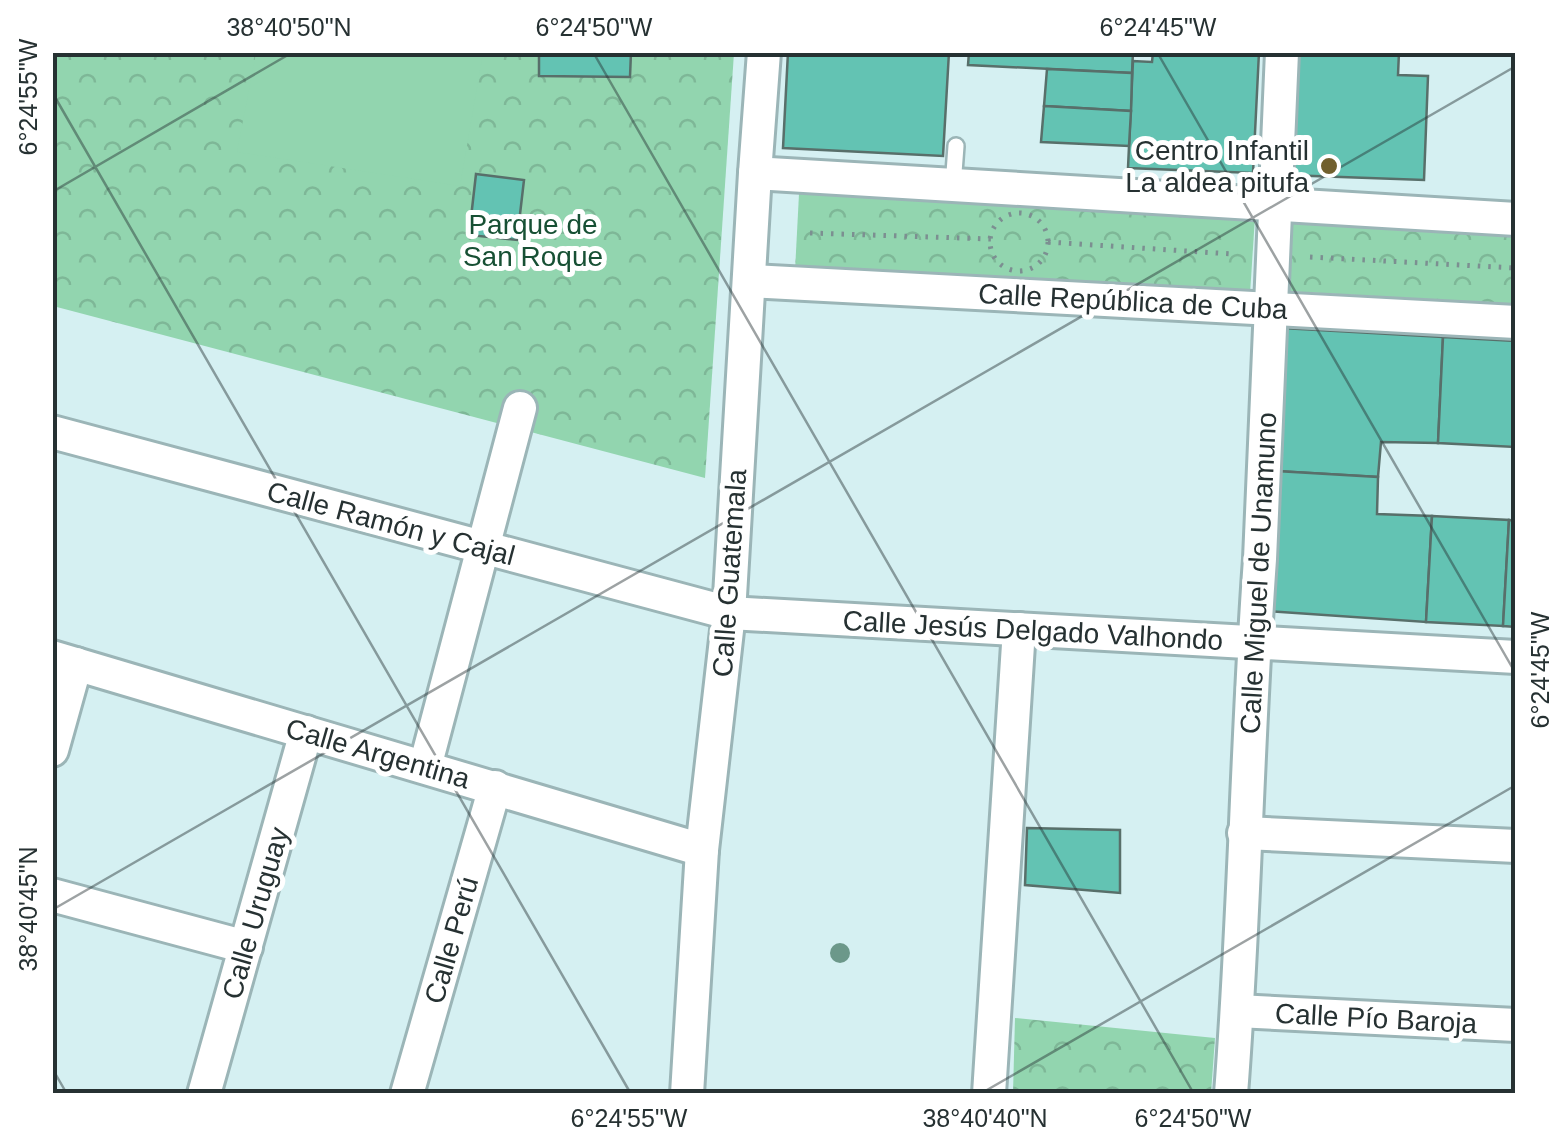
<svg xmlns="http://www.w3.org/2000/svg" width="1568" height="1146" viewBox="0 0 1568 1146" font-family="Arial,sans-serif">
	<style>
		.forest { fill: url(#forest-crowns) }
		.pitch { fill: #92d5af }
		.building { fill: #63c3b3; stroke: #586f6a; stroke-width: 2.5 }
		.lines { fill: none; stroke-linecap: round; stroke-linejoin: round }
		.service-casing { stroke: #9bb5b7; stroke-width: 20 }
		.minor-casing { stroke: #9bb5b7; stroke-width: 38 }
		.path { stroke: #7c8f91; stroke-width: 5; stroke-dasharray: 2.5 8; stroke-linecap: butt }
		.service { stroke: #fff; stroke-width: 15 }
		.minor { stroke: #fff; stroke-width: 32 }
		.tree { fill: #6c988a }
		.ticks { fill: none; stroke: #263132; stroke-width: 2.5; stroke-opacity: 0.45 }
		.poi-dot { fill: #71602e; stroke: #fff; stroke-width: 4 }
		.labels { text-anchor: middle; stroke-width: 10; stroke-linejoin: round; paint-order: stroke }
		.poi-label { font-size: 28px; fill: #263132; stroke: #fff; text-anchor: end }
		.park-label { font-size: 28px; fill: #175034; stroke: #fff }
		.street-label { font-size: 28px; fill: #263132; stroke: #fff }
		.neatline { fill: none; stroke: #263132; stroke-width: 4 }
		.ticks-label { font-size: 25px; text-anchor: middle; fill: #263132 }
	</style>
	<defs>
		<pattern id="forest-crowns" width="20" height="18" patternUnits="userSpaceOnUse" patternTransform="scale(2.5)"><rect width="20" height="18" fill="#92d5af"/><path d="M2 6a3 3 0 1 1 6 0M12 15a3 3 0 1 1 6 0" fill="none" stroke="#7eb797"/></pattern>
	</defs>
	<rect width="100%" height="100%" fill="#d5f0f2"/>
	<g class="forest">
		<path d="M52 53H734L705 478 53 306Z"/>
		<path d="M799 194 1255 217 1250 294 795 271Z"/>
		<path d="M1290 221 1515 234V304L1285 291Z"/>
		<path d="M1015 1018 1215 1038 1211 1093H1013Z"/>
	</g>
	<path class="pitch" d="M256 53H483L460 186 237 152Z"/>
	<g class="building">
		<path d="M539 52H631L630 77 539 76Z"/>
		<path d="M788 52H949L943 156 783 148Z"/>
		<path d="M969 52H1133L1132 73 968 65Z"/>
		<path d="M1153 52H1259L1253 173 1128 168 1133 61 1152 62Z"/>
		<path d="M1291 52H1399L1398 75 1428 76 1424 180 1286 175Z"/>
		<path d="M1047 69 1132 73 1131 111 1044 106Z"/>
		<path d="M1044 106 1131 111 1129 146 1041 142Z"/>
		<path d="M476 174 524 180 517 240 469 235Z"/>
		<path d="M1282 328 1443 337 1438 443 1381 442 1378 477 1276 471Z"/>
		<path d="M1443 337 1516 341 1515 447 1438 443Z"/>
		<path d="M1276 471 1378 477 1377 514 1432 516 1426 622 1268 611Z"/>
		<path d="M1432 516 1509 520 1503 626 1426 622Z"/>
		<path d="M1509 520 1516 521V627L1503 626Z"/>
		<path d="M1027 828 1120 830V893L1025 885Z"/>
	</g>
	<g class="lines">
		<g class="service-casing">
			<path id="service" d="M953 186 956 146"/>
		</g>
		<g class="minor-casing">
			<g id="minor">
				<path d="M755 173 1516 219"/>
				<path d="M750 281 1516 322"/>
				<path d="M52 432 729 613 1516 657"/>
				<path d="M52 657 702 850"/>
				<path d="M52 750 76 664"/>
				<path d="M425 767 520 408"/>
				<path d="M1244 833 1516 846"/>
				<path d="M52 895 246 947"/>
				<path d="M1237 1011 1516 1025"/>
				<path d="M204 1094 306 732"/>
				<path d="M407 1094 495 787"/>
				<path d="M687 1094 702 850 729 613 755 173 764 52"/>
				<path d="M989 1094 1019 629"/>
				<path d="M1231 1094C1245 915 1247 737 1260 559L1282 52"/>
			</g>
		</g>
		<g class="path">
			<circle cx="1019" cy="242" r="29"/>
			<path d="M810 233 991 239"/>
			<path d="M1048 242 1232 254"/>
			<path d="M1310 257 1516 268"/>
		</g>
		<use href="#service" class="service"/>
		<use href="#minor" class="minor"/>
	</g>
	<circle class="tree" cx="840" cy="953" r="10"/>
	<path class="ticks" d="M593 52 1194 1094M1157 52 1516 674M52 92 631 1094M52 192 293 52M52 910 1516 66M52 1068 67 1094M980 1094 1516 785"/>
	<circle class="poi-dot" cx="1329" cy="166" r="10"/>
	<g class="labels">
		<g class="poi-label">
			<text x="1309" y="160">Centro Infantil<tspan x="1309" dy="32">La aldea pitufa</tspan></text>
		</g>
		<g class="park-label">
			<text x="533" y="234">Parque de<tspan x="533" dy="32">San Roque</tspan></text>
		</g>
		<g class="street-label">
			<text transform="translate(1133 301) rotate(3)" y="10">Calle República de Cuba</text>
			<text transform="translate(391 523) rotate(15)" y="10">Calle Ramón y Cajal</text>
			<text transform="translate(729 573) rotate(-86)" y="10">Calle Guatemala</text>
			<text transform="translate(1258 573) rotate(-87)" y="10">Calle Miguel de Unamuno</text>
			<text transform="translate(1033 630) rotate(3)" y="10">Calle Jesús Delgado Valhondo</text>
			<text transform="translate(378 753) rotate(16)" y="10">Calle Argentina</text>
			<text transform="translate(255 913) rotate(-74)" y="10">Calle Uruguay</text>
			<text transform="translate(451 940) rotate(-74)" y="10">Calle Perú</text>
			<text transform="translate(1376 1018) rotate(3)" y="10">Calle Pío Baroja</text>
		</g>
	</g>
	<rect width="1568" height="1146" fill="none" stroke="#ffffff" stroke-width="110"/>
	<rect x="55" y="55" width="1458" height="1036" class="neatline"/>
	<g class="ticks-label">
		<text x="289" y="36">38°40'50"N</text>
		<text x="594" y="36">6°24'50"W</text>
		<text x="1158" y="36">6°24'45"W</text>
		<text transform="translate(28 97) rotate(-90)" y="9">6°24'55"W</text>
		<text transform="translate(1540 670) rotate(-90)" y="9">6°24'45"W</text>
		<text transform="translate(28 909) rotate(-90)" y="9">38°40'45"N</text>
		<text x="629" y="1127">6°24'55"W</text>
		<text x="985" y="1127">38°40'40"N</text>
		<text x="1193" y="1127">6°24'50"W</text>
	</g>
</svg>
